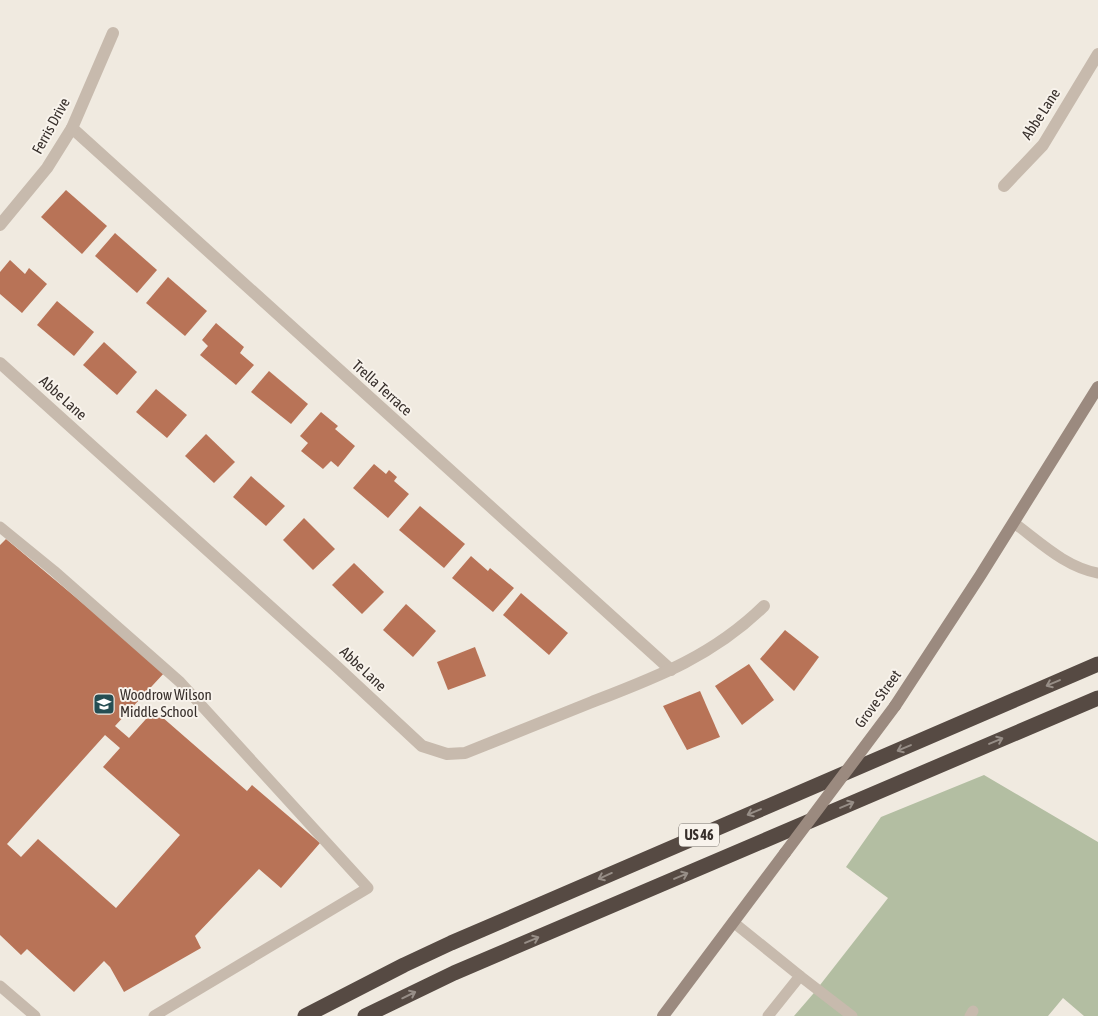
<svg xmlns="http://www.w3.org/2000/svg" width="1098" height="1016" viewBox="0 0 1098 1016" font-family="'Asap Condensed',sans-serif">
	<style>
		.green { fill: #b3bea2 }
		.building { fill: #b87357; fill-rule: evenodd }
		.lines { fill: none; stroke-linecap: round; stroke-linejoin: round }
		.lane { stroke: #c7baad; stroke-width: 11 }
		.street { stroke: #c7baad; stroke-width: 12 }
		.secondary { stroke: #9b8a7f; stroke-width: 12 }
		.highway { stroke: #564a43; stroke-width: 15 }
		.secondary-bridge { stroke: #9b8a7f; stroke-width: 12 }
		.oneway { stroke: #978e87 }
		.labels { text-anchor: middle; stroke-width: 4; stroke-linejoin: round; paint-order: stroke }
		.shield { fill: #f8f3ec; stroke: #716a65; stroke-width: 1 }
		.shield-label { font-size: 14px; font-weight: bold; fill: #372f2b }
		.street-label { font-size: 15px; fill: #372f2b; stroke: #f8f3ec }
		.poi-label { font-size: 15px; fill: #372f2b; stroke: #f8f3ec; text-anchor: start }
	</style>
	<rect width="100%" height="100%" fill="#f0eae0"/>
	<path class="green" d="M984 775 1098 842V1016H1084L1063 998 1048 1016H794L813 994 888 898 846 867 881 817Z"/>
	<g class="building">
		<path d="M66 190 107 226 82 254 41 217Z"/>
		<path d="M115 233 157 270 137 293 95 256Z"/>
		<path d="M10 260 25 274 29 268 47 284 22 313 0 294V272Z"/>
		<path d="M168 277 207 311 185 336 146 303Z"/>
		<path d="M57 301 94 332 74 356 37 325Z"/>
		<path d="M216 323 244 347 240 353 254 365 236 385 200 355 208 346 202 340Z"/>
		<path d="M104 342 137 372 117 395 83 365Z"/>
		<path d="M269 371 308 404 291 424 251 392Z"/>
		<path d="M156 389 187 415 167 438 136 412Z"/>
		<path d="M321 412 338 426 335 429 355 446 338 467 331 461 323 469 301 451 308 443 300 436Z"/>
		<path d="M206 434 235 462 214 483 185 456Z"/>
		<path d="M374 464 386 474 389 470 397 477 394 481 409 494 388 518 353 488Z"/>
		<path d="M251 476 285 506 266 526 233 497Z"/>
		<path d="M420 506 465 544 444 568 399 530Z"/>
		<path d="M304 518 335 549 313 570 283 540Z"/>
		<path d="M6 539 165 672 115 726 129 738 154 710 247 791 252 785 320 843 281 888 259 869 195 936 201 948 124 992 110 967 104 961 74 992 27 949 21 955 0 935V545ZM105 735 120 748 103 767 180 835 116 908 38 839 21 857 7 844Z"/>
		<path d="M471 556 488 571 490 568 514 588 493 612 452 578Z"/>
		<path d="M354 563 384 592 362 614 332 585Z"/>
		<path d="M521 593 568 633 549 655 503 615Z"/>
		<path d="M406 604 436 631 413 657 383 630Z"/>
		<path d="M785 630 819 657 794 691 760 659Z"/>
		<path d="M475 647 486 676 448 690 437 662Z"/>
		<path d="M749 664 774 700 742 725 715 686Z"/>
		<path d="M700 691 720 737 687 750 663 706Z"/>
	</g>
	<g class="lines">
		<g class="lane">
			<path d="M1014 523C1040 542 1065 567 1098 573"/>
			<path d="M0 527 54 571 180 682 368 888 154 1016"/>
			<path d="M733 922 800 976 768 1016"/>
			<path d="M800 976 852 1016"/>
			<path d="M0 986 35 1016"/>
			<path d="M970 1016 973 1011"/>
		</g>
		<g class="street">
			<path d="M72 128 671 670"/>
			<path d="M1004 186 1043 145 1098 54"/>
			<path d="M0 225 47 168 72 128 113 33"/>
			<path d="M0 363 336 666 422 746 447 754 465 753C507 736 550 719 592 702 657 677 713 656 764 606"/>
		</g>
		<g class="secondary">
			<path d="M895 706 980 576 1098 387"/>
			<path d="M663 1016 785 853"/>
		</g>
		<g class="highway">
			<path d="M305 1016 404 965 451 943 1098 664"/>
			<path d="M365 1016 454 973 1098 698"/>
		</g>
		<path class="secondary-bridge" d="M785 853 895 706"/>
	</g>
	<defs><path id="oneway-shaft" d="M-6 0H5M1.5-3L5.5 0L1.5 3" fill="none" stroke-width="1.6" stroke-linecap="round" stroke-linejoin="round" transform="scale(1.25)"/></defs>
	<g class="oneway">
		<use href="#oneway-shaft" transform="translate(1053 683) rotate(157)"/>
		<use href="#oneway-shaft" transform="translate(996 741) rotate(-23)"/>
		<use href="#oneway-shaft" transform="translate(904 748) rotate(157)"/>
		<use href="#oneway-shaft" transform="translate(847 805) rotate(-23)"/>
		<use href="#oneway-shaft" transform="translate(754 812) rotate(157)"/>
		<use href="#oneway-shaft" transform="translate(605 876) rotate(156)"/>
		<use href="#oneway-shaft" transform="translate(681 876) rotate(-23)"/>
		<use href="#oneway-shaft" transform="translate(532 940) rotate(-23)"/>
		<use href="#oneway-shaft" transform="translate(409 995) rotate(-26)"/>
	</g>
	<defs>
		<g id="school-square" transform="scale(1.125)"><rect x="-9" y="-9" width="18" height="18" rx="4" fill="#254e53" stroke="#f8f3ec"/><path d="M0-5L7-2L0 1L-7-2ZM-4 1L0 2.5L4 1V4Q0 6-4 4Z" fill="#fff"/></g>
	</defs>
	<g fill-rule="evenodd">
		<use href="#school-square" x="104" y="704"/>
	</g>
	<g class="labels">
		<rect class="shield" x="679" y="823.5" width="40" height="23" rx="4"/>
		<g class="shield-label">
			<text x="699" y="840">US 46</text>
		</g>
		<g class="street-label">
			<text transform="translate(1041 114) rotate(-57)" y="5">Abbe Lane</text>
			<text transform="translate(51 126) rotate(-61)" y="5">Ferris Drive</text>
			<text transform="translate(382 388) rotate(42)" y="5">Trella Terrace</text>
			<text transform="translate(63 398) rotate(42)" y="5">Abbe Lane</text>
			<text transform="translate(363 669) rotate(43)" y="5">Abbe Lane</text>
			<text transform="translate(878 699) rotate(-54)" y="5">Grove Street</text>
		</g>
		<g class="poi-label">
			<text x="120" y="700">Woodrow Wilson<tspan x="120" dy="17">Middle School</tspan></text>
		</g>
	</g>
</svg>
